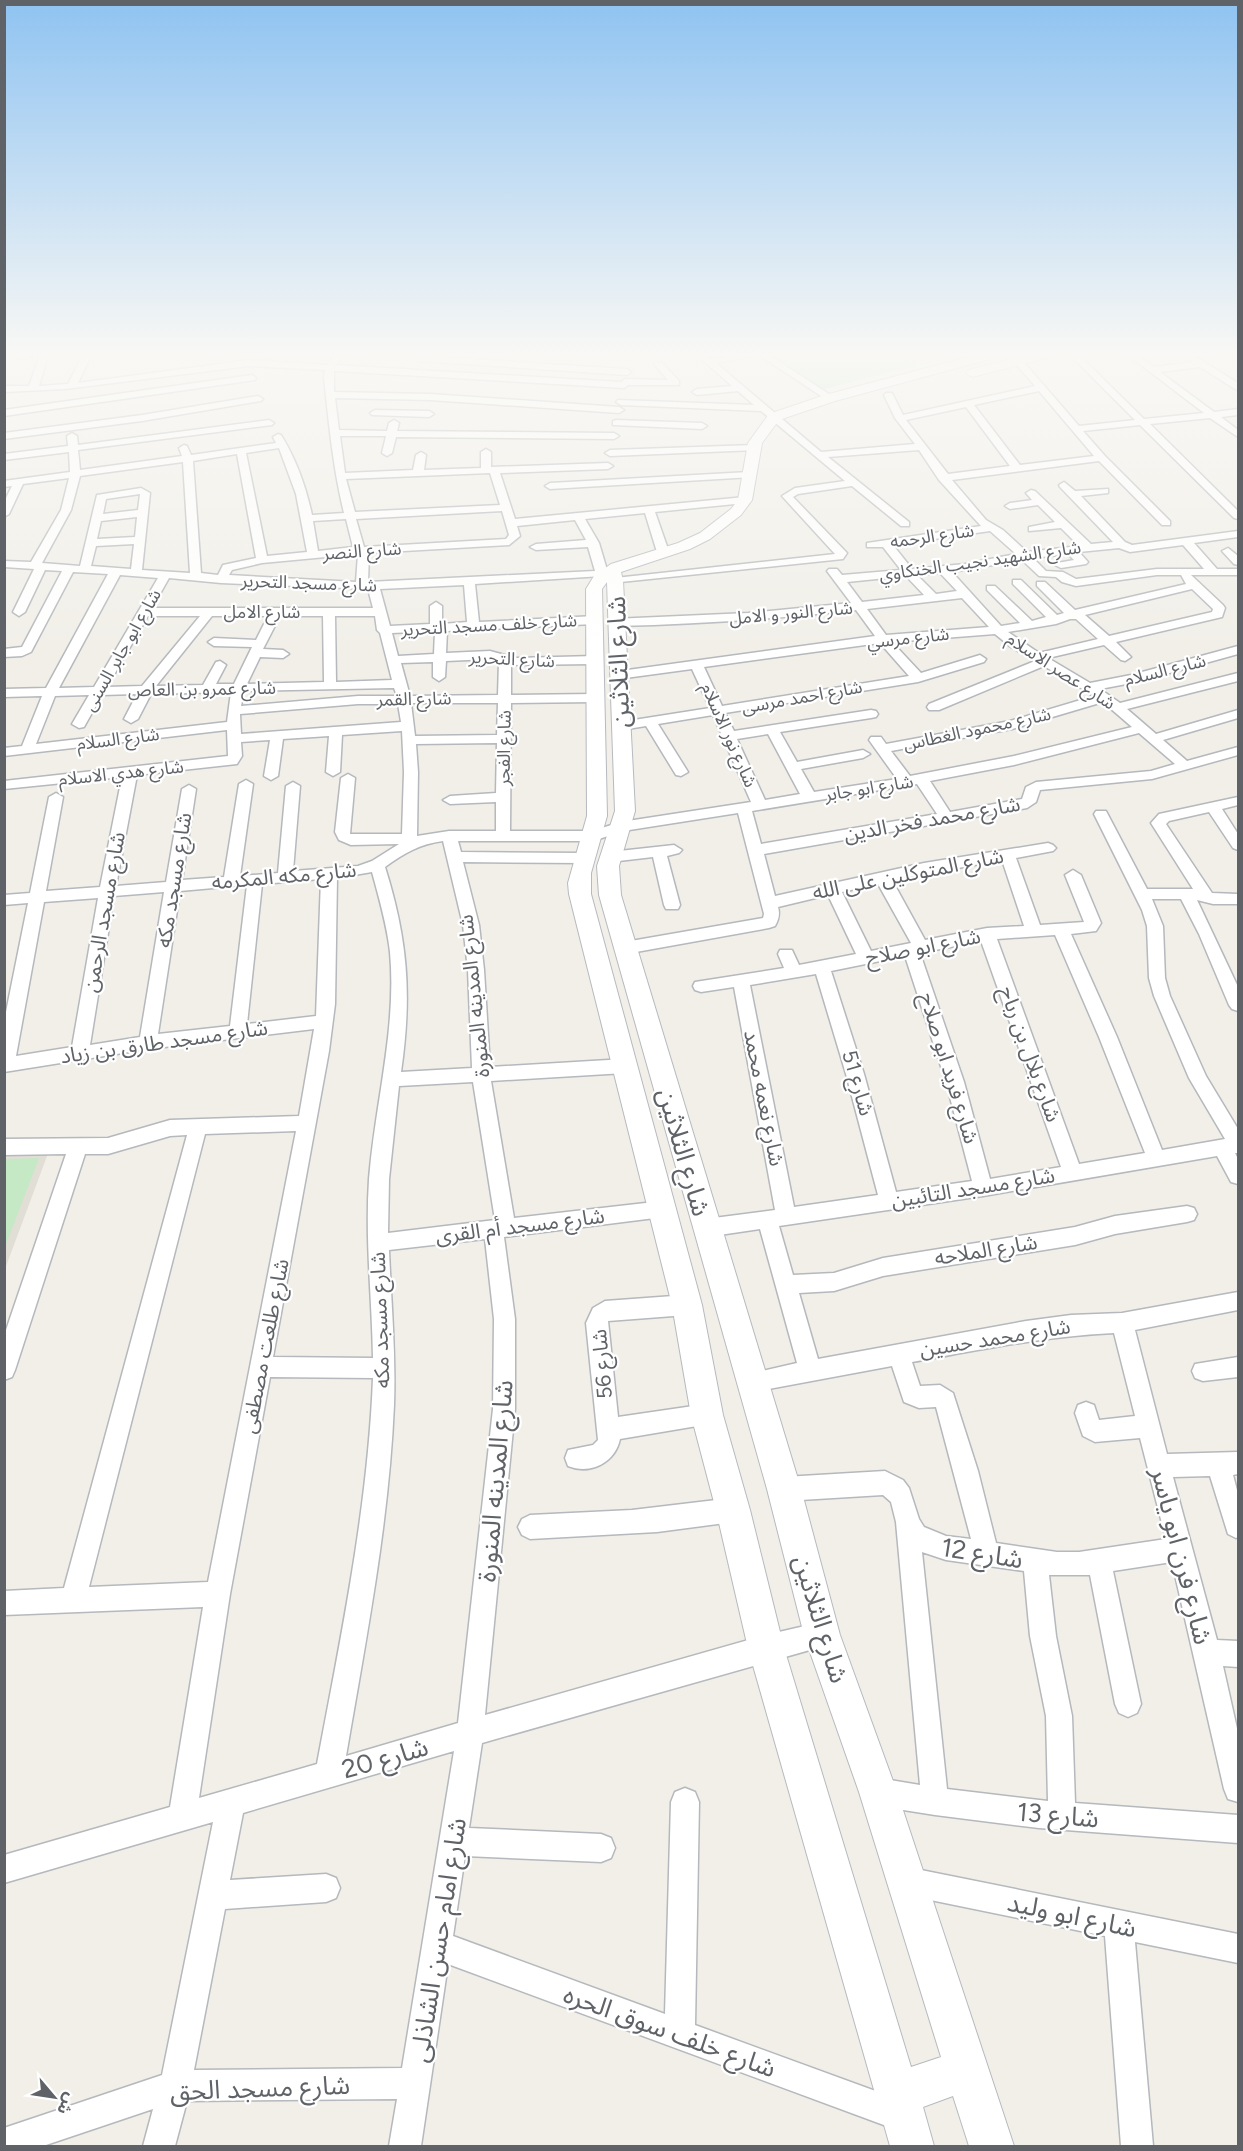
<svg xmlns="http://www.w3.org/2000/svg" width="1243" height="2151" viewBox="0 0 1243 2151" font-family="Figtree,'Noto Sans Arabic',sans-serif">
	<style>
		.education { fill: #e1ded6 }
		.green { fill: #c5e8c5 }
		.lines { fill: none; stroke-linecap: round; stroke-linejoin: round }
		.street-casing { stroke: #b5b8bc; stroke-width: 3 }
		.secondary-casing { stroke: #b6babf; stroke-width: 2 }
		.street { fill: #fff; fill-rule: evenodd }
		.secondary { fill: #fff; fill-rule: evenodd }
		.labels { text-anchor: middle; stroke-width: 4.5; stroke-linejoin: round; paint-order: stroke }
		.far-street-label { font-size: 18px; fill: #5f6368; stroke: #fff }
		.street-label { font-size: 21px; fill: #5f6368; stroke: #fff }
		.near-street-label { font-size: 26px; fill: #5f6368; stroke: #fff }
	</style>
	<rect width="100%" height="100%" fill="#f1efe8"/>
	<path class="education" d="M50 1148 5 1269V1149Z"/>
	<g class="green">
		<path d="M771 355H957L821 390Z"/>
		<path d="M39 1158 5 1247V1159Z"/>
	</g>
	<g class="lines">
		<g class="street-casing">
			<g id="street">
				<path d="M15 355H39L19 359Z"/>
				<path d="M40 355H48L39 386 68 384 83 355H91L78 383 249 360 327 365 335 355H344L336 365 621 382 625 379 668 380 654 364 661 362 679 381V385H628L624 388 334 371V392L430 394 619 407 624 410 619 413 430 400 335 398 339 430 387 431 389 423 394 420 399 423 397 431 614 433 619 436 614 439 396 437 392 453 387 456 382 453 386 436H340L345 473 413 470 416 455 421 452 426 455 424 470 481 468V452L486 449 491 452V467L608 463 613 466 608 469 500 473 515 519 745 497 750 500 745 503 655 512 669 552 663 555 657 552 645 513 585 519 599 543 607 570 618 571V575L475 584 479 622 595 616 601 620 595 624 447 631 446 653 490 651 516 658 595 656 601 660 595 664 511 665V695L595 694 602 698 595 702 511 703 510 831H592L621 822 751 802 713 715 658 724 688 772 681 776 676 775 646 726 621 730 614 726 621 722 710 708 692 669 618 679 612 675 613 672 875 636 856 610C776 619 697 624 617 626L611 622 613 619 748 613 851 603 827 571 829 569H837L842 575 901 570 883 547H867V543L981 526 939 480 919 450 828 457 909 522V526H901L852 486 798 494 793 497 847 553 843 559 611 583V579L615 578 835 554 782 496 795 488 845 481 761 411 621 405 616 402 618 400 754 405 738 391 697 395 692 392 697 389 732 386 697 355H706L711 359 758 355 716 363 821 452 915 444 895 418 884 395 886 393H892L903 415 1035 386 1015 363 1002 355H1013L1021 359 1079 426 1135 420 1070 355H1079L1144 419 1204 413 1128 355H1137L1154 367 1193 362 1183 355H1193L1238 383V390L1235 389 1200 367 1160 372 1214 412 1238 409V415L1221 417 1238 430V437L1210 418 1150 424 1238 511V519L1234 518 1140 425 1083 431 1105 456 1170 521V525H1162L1099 461 952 480 986 520 1003 530 1027 552 1079 546 1061 528 1029 531V527L1055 522 1038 505 1010 509 1005 506 1010 503 1032 500 1026 493 1031 490 1035 491 1091 544 1113 542 1060 487 1059 485 1064 482 1075 491 1108 489V493L1081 496 1125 542 1132 545 1238 531V537L1194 543 1217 569H1238V575H1191L1223 605 1225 608 1222 617 1116 642 1131 657 1125 661 1121 660 1104 645 1048 658 1090 683 1131 675 1238 646V654L1137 682 1100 689 1120 703 1238 673V681L1127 709 1156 734 1238 710V718L1163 740 1187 761 1238 747V755L1152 779 1040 790 1036 802 1027 808 764 854 775 896 924 863 1048 843 1053 845 1056 848 1053 851 1016 858 1040 925 1084 922 1065 875 1073 870 1081 875 1101 923 1096 931 1071 934 1117 1037 1162 1150 1225 1139 1189 1078 1154 996 1149 978 1147 926 1142 910 1094 814 1096 811H1106L1147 889H1193L1151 823 1159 814 1238 797V805L1222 809 1238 834V850L1233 848 1209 812 1169 821 1166 824 1212 893 1238 894V904H1213L1197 900 1238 987V1011L1232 1009 1229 1005 1199 934 1181 899H1152L1163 926 1165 978 1170 996 1206 1076 1238 1129V1153H1235L1238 1159V1184L1231 1182 1217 1156 983 1196 779 1226 793 1275 834 1273 883 1258 1075 1227 1115 1216 1187 1206 1194 1208 1197 1214 1194 1220 1187 1222 1115 1234 1075 1245 883 1276 834 1291 799 1293 818 1359 1026 1321 1071 1315 1122 1313 1238 1292V1310L1135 1330 1167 1454 1238 1452V1474L1233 1475 1238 1494V1537L1236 1538 1228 1534 1210 1476 1173 1477 1217 1640 1238 1641V1667L1223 1666 1238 1733V1802L1228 1799 1224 1789 1172 1562 1113 1571 1141 1704 1137 1713 1128 1717 1119 1713 1115 1704 1090 1575H1049L1056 1636 1072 1716 1075 1803 1238 1815V1843L1039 1828 935 1815 878 1806 868 1802 864 1792 868 1782 878 1778 920 1785 896 1522 891 1502 883 1495 784 1501 776 1497 772 1489 776 1481 784 1477 885 1471 903 1480 909 1488 919 1519 924 1527 946 1536 971 1539 936 1407 919 1408 904 1402 892 1366 752 1392 744 1389 741 1382 744 1375 797 1363 760 1229 706 1237 699 1234 696 1228 699 1222 706 1219 775 1210 734 987 701 992 695 990 693 986 695 982 784 968 778 954 780 950H792L799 965 856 954 828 895 778 907C780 914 779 919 775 926L769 928 625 954 619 952 617 948 619 944 625 942 763 918 764 914 738 813 623 831 593 841H458L461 852 583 853 591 858 583 863 463 862 479 925 484 970 490 1067 625 1059 631 1061 634 1066 631 1071 625 1073 491 1081 514 1218 663 1201 670 1203 673 1209 670 1215 663 1217 504 1237 515 1319V1409L485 1715 766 1635 822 1622 831 1626 835 1635 831 1644 482 1743 469 1828 601 1834 611 1838 615 1848 611 1858 601 1862 465 1856 453 1936 665 2014 671 1802 675 1792 685 1788 695 1792 699 1802 695 2025 911 2104 916 2115 911 2126 900 2131 448 1964 421 2146H389L397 2099 187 2101 175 2146H143L153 2109 43 2146H4V2128L162 2075 213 1822 4 1883V1855L170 1807 203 1607 4 1615V1591L64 1588 187 1135 170 1136 108 1154H85L15 1370 12 1377 4 1380V1336L66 1154 4 1155V1139L108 1138 170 1120 299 1116 314 1029 148 1049 4 1072V1022L28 903 4 905V895L30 893 49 797 56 793 63 797 46 891 100 887 122 777 4 789V781L228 756 227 730 4 756V748L22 746 42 696 4 697V689L46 688 108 574 73 572 31 652 22 656 4 657V649L22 647 62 571 45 570 25 612 19 616 13 612 34 569 4 567V561L31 562 61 510 69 478 23 484 9 514 4 517V502L12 486 4 487V481L70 472 69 452 4 460V454L68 446 67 436 72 433 77 436 78 445 269 420 274 423 272 425 78 450 80 470 182 456 179 448 184 445 187 446 191 455 276 443 273 437 278 434 281 435C296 459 306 487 312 515L344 513C333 468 329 424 324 378L325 370 249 366 65 389 4 392V386H29ZM1039 391 1094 456 1020 465 974 405ZM966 407 1010 466 948 474 906 420ZM279 448 296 494 307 552 267 556 246 453ZM237 454 256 558 223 565 218 575 201 573 193 461ZM183 462 190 573 142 570 150 493 141 488 97 495 80 566 42 563 71 510 80 476ZM490 473 500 505 355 512 346 479ZM140 494 138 510 103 514 106 499ZM502 511 509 535 506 539 364 547 356 519ZM137 517 135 537 97 539 101 521ZM346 519 353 547 318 551 313 521ZM575 520 586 540 536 544 530 547 536 550 588 547 595 571 368 582 369 553 509 545 520 536 517 526ZM990 531 1016 554 965 564 912 569 893 545ZM134 544 131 569 91 566 96 546ZM1183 545 1204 569H1157L1076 579 1063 572 1046 571 1033 558 1068 554 1074 560 1057 563 1055 565 1061 568 1086 564 1088 562 1079 552 1119 548 1130 552ZM358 554 356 582 229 575 232 570 262 563ZM1022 560 1039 576 1056 577 1062 582 1076 586 1157 575H1181L1186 584 1075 610 1045 582H1037V586L1064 613 1057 615 1021 580H1013V584L1046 617 1032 621 995 586H987V590L1020 623 1001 626 952 572ZM940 573 957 591 936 594 917 575ZM120 575 158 578 94 687 59 688ZM906 576 924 595 862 602 847 582ZM169 578 221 583 368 589 373 608H152ZM464 585 467 622 442 624V606L436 602 430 606V624L390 626 380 589ZM1192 589 1213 609 1212 612 1109 636 1085 615ZM962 598 989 627 886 635 867 609ZM148 616H200L142 686 107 687ZM212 616H268L256 640 214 638 208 642 214 646 252 647 234 684H216L226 665 220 661 216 662 203 685 156 686ZM280 616H323L324 682 247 684 260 657 283 658 289 654 283 650 263 649ZM335 616H375L377 630 380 633 392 680 336 682ZM1070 619H1076L1098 639 1039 653 1008 632 1056 624ZM435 631 434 654 398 656 392 633ZM995 634 1011 647 1035 661 929 704 927 707 929 710H939L1044 666 1094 696 1010 721 886 744 881 737H871L869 740 897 779 814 792 801 769 863 758 870 754 863 750 797 762 780 732 871 718 876 717 878 714 876 711 871 710 734 731 725 713 918 682 984 662 986 659 980 655 921 673 892 642ZM880 643 909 676 722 706 704 667ZM490 659 499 661 498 695 410 696 401 663 433 662V677L439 681 445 677 446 661ZM394 688 397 696H358L241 706 244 691ZM231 692 227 722 36 744 55 696 89 695 72 724 79 728 84 727 102 695 137 694 124 719 131 723 138 719 151 694ZM1103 702 1132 727 1014 756 910 776 891 751 1012 729ZM411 703H498L497 735 415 736ZM358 704H398L401 722 241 734 240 714ZM402 731 404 772 402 834H350L355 778 348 774 341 778 335 832 339 840 351 845 399 844 372 861 358 866 293 871 300 786 293 782 286 786 278 873 240 876 253 784 246 780 239 784 224 877 182 880 196 789 189 785 182 789 166 882 116 886 137 775 237 764 242 756 241 742 270 740 264 776 271 780 278 776 283 739 329 736 326 772 333 776 340 772 342 735ZM1139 733 1175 764 1151 771 1036 782 1026 787 1022 799 950 812 930 781 1014 765ZM768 734 800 794 765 800 737 739ZM497 743 496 793 450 796 443 800 450 804 496 802V831H449L417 836 418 772 416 744ZM917 784 937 814 761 844 752 811ZM443 841 463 925 468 970 472 1068 401 1072C412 996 408 940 385 867 404 853 420 844 443 841ZM1002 860 1024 926 987 928 925 940 892 880ZM372 872C379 898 387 925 390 952 397 1029 375 1103 369 1179 365 1239 372 1298 373 1358L273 1357 329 1051 335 1004 337 878ZM321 879 316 1016 247 1024 262 884ZM878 884 911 943 871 951 842 892ZM247 885 230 1026 158 1034 180 891ZM164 892 140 1037 90 1045 114 896ZM98 898 72 1047 16 1056 44 902ZM1055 935 1099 1037 1145 1153 1079 1164 997 939ZM981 941 1061 1167 990 1179 964 1082 920 953ZM905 956 946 1082 972 1181 896 1192 864 1074 831 971ZM816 974 846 1074 878 1195 794 1207 750 985ZM473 1082 495 1220 388 1233 389 1179 399 1086ZM296 1131 208 1582 89 1587 205 1134ZM485 1239 494 1319 493 1409 458 1723 346 1756C366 1639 389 1523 394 1405 396 1353 391 1302 389 1250ZM1114 1333 1135 1416 1099 1420 1094 1405 1086 1402 1078 1405 1075 1413 1083 1436 1095 1442 1140 1438 1166 1539 1079 1552H1057L996 1543 978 1471 953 1393 940 1385 920 1386 912 1362C980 1350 1046 1336 1114 1333ZM270 1377 373 1378C368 1508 341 1636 317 1764L199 1798 230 1594ZM922 1552 946 1560 1024 1571 1030 1636 1046 1716 1048 1801 947 1789ZM454 1751 402 2068 194 2070 225 1909 326 1902 336 1898 340 1888 336 1878 326 1874 230 1880 243 1813Z"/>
				<path d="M759 355H769L835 398 827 400Z"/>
				<path d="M423 356 627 369 631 372 627 375 420 361 419 359Z"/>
				<path d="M252 375 256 378 255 380 4 416V410Z"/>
				<path d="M258 396 263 399 261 401 142 421 4 439V433L142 415Z"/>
				<path d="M375 410 429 411 434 414 429 417 372 415 370 413Z"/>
				<path d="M616 420 702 423 707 426 702 429 613 425V421Z"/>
				<path d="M754 445 759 448 757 450 610 456 605 453 610 450Z"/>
				<path d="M749 472 754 475 753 477 550 489 545 486 550 483Z"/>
				<path d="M1228 548 1238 556V565L1234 564 1222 551Z"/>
				<path d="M674 845 682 850 679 853 667 856 680 905 678 909H666L664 905 653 857 610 862 602 857 610 852Z"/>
				<path d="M687 1295 694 1298 697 1305 694 1312 687 1315 608 1321 618 1417 707 1404 715 1407 718 1415 715 1423 620 1439C615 1463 590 1475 568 1466L565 1458 568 1450 593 1445 598 1440 586 1323 593 1308 605 1301Z"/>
				<path d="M1238 1357V1377L1203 1381 1195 1378 1192 1371 1195 1364Z"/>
				<path d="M733 1498 741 1502 745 1510 741 1518 733 1522 657 1532 530 1539 522 1535 518 1527 522 1519 530 1515 632 1510Z"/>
				<path d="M906 1867 1238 1934V1963L1135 1942 1153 2146H1121L1105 1936 906 1895 896 1891 892 1881 896 1871Z"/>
			</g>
		</g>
		<g class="secondary-casing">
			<g id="secondary">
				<path d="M976 355H996L994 358 835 401 779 420 762 443 752 500 741 515 710 539 690 549 621 572 623 581 635 811 619 866 621 895 801 1489 840 1635 897 1792 1014 2146H969L953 2096 923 2107 934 2146H890L748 1648 716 1510 691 1415 672 1305 569 894 568 883 587 816 586 589 594 576 611 564 678 543 700 533 731 509 738 500 748 443 769 414 825 395ZM607 582 615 811 597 866 599 895 767 1489 804 1635 859 1792 941 2057 911 2067 784 1648 750 1510 723 1415 702 1305 591 894V873L607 816 602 589Z"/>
				<path d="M1028 355H1048L1046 358 972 377 966 373 968 370Z"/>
			</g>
		</g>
		<use href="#street" class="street"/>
		<use href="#secondary" class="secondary"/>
	</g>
	<linearGradient id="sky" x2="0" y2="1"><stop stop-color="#8fc3f1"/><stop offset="0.54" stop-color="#f9f8f5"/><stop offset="1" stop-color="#f9f8f5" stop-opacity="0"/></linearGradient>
	<rect width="1243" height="656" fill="url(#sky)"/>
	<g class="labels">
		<g class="far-street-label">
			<text transform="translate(932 536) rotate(-8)" y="6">شارع الرحمه</text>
			<text transform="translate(362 551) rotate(-4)" y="6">شارع النصر</text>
			<text transform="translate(980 561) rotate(-8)" y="6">شارع الشهيد نجيب الخنكاوي</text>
			<text transform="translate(309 583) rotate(2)" y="6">شارع مسجد التحرير</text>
			<text x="262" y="618">شارع الامل</text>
			<text transform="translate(791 613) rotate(-5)" y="6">شارع النور و الامل</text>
			<text transform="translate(489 625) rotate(-3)" y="6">شارع خلف مسجد التحرير</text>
			<text transform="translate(908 638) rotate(-6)" y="6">شارع مرسي</text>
			<text transform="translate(122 650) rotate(-60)" y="6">شارع ابو جابر السنى</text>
			<text transform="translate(512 659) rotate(3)" y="6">شارع التحرير</text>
			<text transform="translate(1165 670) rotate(-14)" y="6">شارع السلام</text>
			<text transform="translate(1061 671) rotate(33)" y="6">شارع عصر الاسلام</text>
			<text transform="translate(202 689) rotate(-1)" y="6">شارع عمرو بن العاص</text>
			<text transform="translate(802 697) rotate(-10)" y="6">شارع احمد مرسى</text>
			<text transform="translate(414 699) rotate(-1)" y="6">شارع القمر</text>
			<text transform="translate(977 729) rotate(-12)" y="6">شارع محمود الغطاس</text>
			<text transform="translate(729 735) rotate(66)" y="6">شارع نور الاسلام</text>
			<text transform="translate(118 739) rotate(-7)" y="6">شارع السلام</text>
			<text transform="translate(504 748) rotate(-89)" y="6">شارع الفجر</text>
			<text transform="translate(121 773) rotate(-6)" y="6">شارع هدي الاسلام</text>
			<text transform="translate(869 788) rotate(-9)" y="6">شارع ابو جابر</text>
		</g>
		<g class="street-label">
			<text transform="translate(932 819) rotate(-10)" y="7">شارع محمد فخر الدين</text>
			<text transform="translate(908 874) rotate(-11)" y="7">شارع المتوكلين على الله</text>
			<text transform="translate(284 876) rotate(-5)" y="7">شارع مكه المكرمه</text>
			<text transform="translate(174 880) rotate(-81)" y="7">شارع مسجد مكه</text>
			<text transform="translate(104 912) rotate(-80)" y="7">شارع مسجد الرحمن</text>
			<text transform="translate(923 947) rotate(-11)" y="7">شارع ابو صلاح</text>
			<text transform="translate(474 996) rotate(-96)" y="7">شارع المدينه المنورة</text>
			<text transform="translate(164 1042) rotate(-8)" y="7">شارع مسجد طارق بن زياد</text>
			<text transform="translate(1030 1054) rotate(70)" y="7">شارع بلال بن رباح</text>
			<text transform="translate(949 1068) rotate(73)" y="7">شارع فريد ابو صلاح</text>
			<text transform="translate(858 1083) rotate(74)" y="7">شارع 51</text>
			<text transform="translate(764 1098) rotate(79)" y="7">شارع نعمه محمد</text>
			<text transform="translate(973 1188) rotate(-9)" y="7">شارع مسجد التائبين</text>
			<text transform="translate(520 1226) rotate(-7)" y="7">شارع مسجد أم القرى</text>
			<text transform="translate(986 1250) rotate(-9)" y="7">شارع الملاحه</text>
			<text transform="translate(380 1320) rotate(-92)" y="7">شارع مسجد مكه</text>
			<text transform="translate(995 1338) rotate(-9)" y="7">شارع محمد حسين</text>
			<text transform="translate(265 1346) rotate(-79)" y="7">شارع طلعت مصطفى</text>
			<text transform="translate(602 1364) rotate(-95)" y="7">شارع 56</text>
		</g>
		<g class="near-street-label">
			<text transform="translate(618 662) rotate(-92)" y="9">شارع الثلاثين</text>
			<text transform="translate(684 1152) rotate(74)" y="9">شارع الثلاثين</text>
			<text transform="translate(495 1481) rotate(-85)" y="9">شارع المدينه المنورة</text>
			<text transform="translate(982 1553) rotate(9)" y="9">شارع 12</text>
			<text transform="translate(1182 1556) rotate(76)" y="9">شارع فرن ابو ياسر</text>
			<text transform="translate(821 1619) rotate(73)" y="9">شارع الثلاثين</text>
			<text transform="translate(385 1758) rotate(-16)" y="9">شارع 20</text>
			<text transform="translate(1058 1815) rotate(5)" y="9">شارع 13</text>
			<text transform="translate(1072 1915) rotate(12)" y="9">شارع ابو وليد</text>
			<text transform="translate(438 1940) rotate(-81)" y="9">شارع امام حسن الشاذلى</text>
			<text transform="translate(670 2031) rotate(20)" y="9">شارع خلف سوق الحره</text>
			<text transform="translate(260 2088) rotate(-2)" y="9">شارع مسجد الحق</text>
		</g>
	</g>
	<rect width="1243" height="2151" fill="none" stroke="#5f6368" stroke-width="12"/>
	<g transform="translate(54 2097) rotate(119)" stroke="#ffffff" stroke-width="4.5" paint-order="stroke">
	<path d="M0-4.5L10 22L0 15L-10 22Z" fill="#5f6368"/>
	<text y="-9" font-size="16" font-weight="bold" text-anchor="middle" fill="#5f6368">ش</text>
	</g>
</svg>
